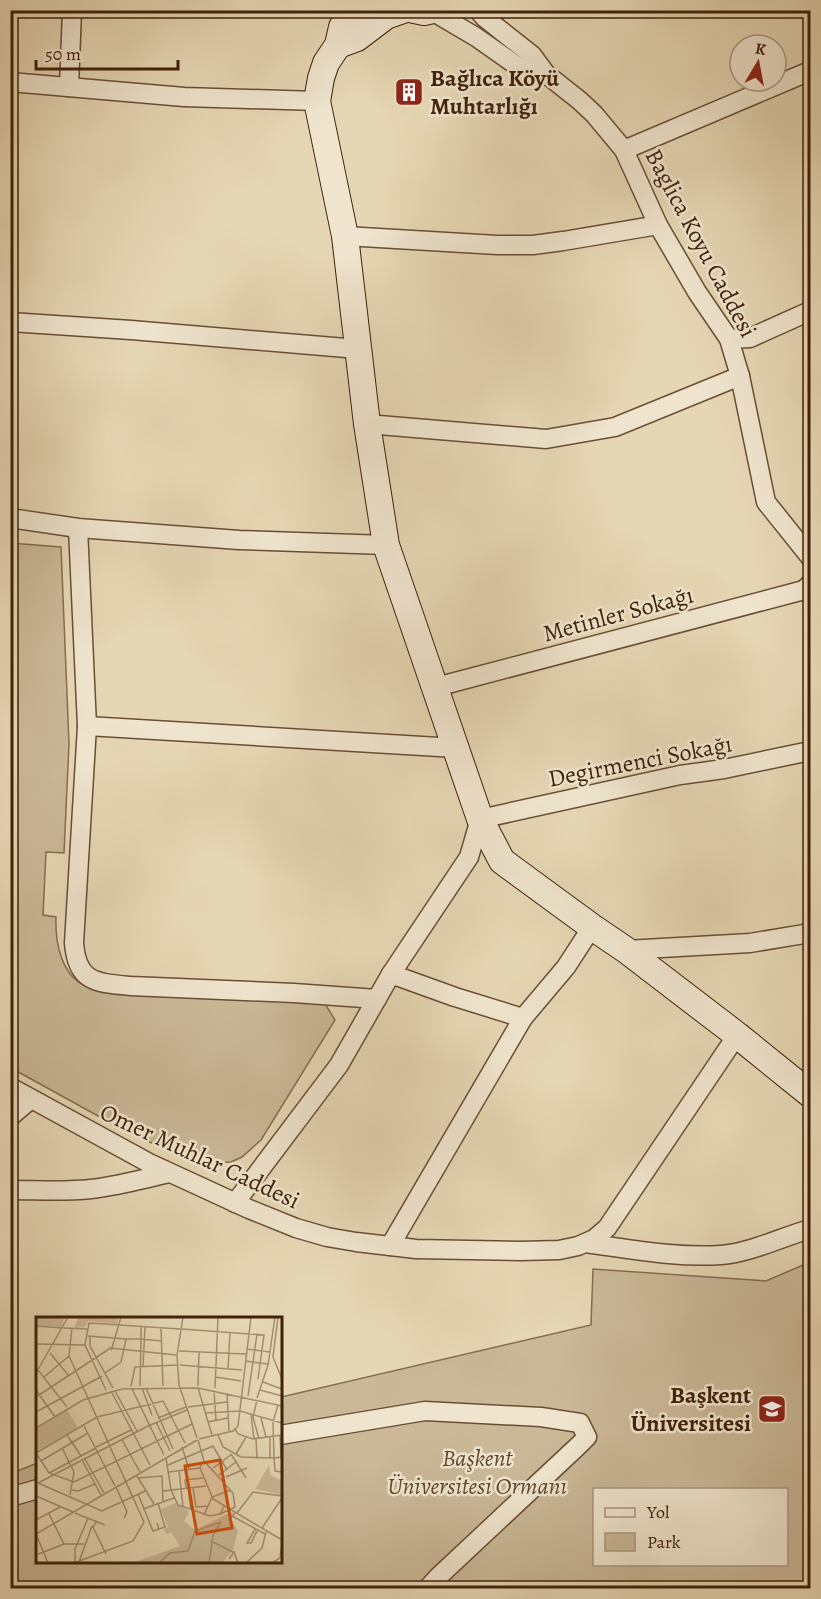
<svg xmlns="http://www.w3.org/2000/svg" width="821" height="1599" viewBox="0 0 821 1599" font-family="Alegreya,serif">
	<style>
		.green { fill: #cab897; stroke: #856c50; stroke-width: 1.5; fill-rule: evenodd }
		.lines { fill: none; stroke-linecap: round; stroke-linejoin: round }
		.street-casing { stroke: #6a4e34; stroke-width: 21 }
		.secondary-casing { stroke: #40210a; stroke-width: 28 }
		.street { stroke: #efe5ce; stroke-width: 18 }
		.secondary { stroke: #efe5ce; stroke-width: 26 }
		.labels { text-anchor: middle; stroke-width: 5; stroke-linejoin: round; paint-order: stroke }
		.poi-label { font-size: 24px; font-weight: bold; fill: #40210a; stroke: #efe5ce; text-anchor: start }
		.street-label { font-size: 24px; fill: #40210a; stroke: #efe5ce }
		.park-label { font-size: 24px; font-style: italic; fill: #62472d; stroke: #efe5ce }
		.inset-road { fill: none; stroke: #a48e70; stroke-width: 1.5 }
		.view { fill: #cf510c; fill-opacity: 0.15; stroke: #cf510c; stroke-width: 3 }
		.inset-edge { fill: none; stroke: #40210a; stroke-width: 3 }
	</style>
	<rect width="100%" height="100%" fill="#e6d7b4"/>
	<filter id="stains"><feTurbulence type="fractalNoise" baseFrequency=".00333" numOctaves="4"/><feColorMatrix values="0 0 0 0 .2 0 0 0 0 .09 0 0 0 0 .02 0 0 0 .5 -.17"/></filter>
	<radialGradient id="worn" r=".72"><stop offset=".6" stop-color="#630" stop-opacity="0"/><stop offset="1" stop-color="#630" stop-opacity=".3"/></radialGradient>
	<g class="green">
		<path d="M10 543 61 547 69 744 64 853 46 852 43 915 56 917C55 942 61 977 88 987 94 989 101 990 107 990L324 1002 335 1020 261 1140 242 1157 231 1162 213 1163 187 1158 158 1146 109 1122 11 1068Z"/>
		<path d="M810 1262V1588H11L10 1474 37 1463 38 1562H280L281 1397 591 1325 593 1269 766 1281ZM594 1490H786V1564H594Z"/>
	</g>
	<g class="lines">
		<g class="street-casing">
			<g id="street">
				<path d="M478 10 485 18 532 55 546 74 579 100 594 114 624 150 658 225 697 292 729 339 740 376 766 502 810 557"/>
				<path d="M432 11 476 37 523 70 546 74"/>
				<path d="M10 82 184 97 317 101"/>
				<path d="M69 87 72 10"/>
				<path d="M624 150 810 71"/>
				<path d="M345 236 497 245H533L563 241 658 225"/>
				<path d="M10 322 131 330 358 349"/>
				<path d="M729 339 750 338 810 311"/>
				<path d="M367 424 546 439 615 427 740 376"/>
				<path d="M10 518 78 528 239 540 386 545"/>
				<path d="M78 528 87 726 74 943C77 983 97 983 131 986L294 993 377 999"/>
				<path d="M436 687 804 590 810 584"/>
				<path d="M87 726 456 748"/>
				<path d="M626 950 750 943 810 933"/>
				<path d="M391 974 455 997 523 1018 566 967 592 927"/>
				<path d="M10 1087 149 1163 249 1209 296 1228 327 1237 356 1242 416 1249 520 1251 559 1250 578 1246 594 1239 607 1228 737 1035"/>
				<path d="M10 1117 31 1099"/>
				<path d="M10 1190C37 1190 64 1192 91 1189 117 1186 143 1179 169 1173"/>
				<path d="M235 1203 339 1065 391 974 469 857 480 819 680 775 724 769 810 751"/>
				<path d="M586 1243C630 1249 676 1258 721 1255 750 1253 782 1237 810 1229"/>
				<path d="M390 1246 523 1018"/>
				<path d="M280 1435 425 1411 541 1417 580 1423 587 1437 578 1446 438 1577 428 1588"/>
				<path d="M10 1497 38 1489"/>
			</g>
		</g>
		<g class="secondary-casing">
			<g id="secondary">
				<path d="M356 10 342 27 338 45 326 63 321 78 317 101 345 236 367 424 386 545 480 819 502 861 592 927 626 950 737 1035 810 1094"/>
				<path d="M414 10 424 12 433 10"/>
				<path d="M338 45 357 38 386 16 403 10"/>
			</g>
		</g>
		<use href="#street" class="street"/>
		<use href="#secondary" class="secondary"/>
	</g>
	<defs>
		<g id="building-square" transform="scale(1.5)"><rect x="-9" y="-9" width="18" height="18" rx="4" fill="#8f2418" stroke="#efe5ce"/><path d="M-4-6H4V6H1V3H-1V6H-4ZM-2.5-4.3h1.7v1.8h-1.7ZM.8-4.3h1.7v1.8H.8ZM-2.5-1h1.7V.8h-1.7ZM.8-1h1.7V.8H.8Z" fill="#fff"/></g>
		<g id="university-square" transform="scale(1.5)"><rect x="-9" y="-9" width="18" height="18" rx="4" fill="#8f2418" stroke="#efe5ce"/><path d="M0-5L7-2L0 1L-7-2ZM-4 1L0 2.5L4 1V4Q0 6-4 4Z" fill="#fff"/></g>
	</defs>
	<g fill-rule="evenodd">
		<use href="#building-square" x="409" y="92"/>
		<use href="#university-square" x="772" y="1409"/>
	</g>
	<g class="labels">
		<g class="poi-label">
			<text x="430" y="86">Bağlıca Köyü<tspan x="430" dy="28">Muhtarlığı</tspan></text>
			<text x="751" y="1403" text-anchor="end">Başkent<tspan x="751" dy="28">Üniversitesi</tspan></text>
		</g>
		<g class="street-label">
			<text transform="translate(701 243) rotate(62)" y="8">Baglica Koyu Caddesi</text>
			<text transform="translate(618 614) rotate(-15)" y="8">Metinler Sokağı</text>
			<text transform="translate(640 761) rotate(-11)" y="8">Degirmenci Sokağı</text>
			<text transform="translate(200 1156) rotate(25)" y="8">Omer Muhlar Caddesi</text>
		</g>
		<g class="park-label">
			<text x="477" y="1466">Başkent<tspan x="477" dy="28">Üniversitesi Ormanı</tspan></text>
		</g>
	</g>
	<g transform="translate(36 1317)">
		<rect width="246" height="246" fill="#e6d7b4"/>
		<path d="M0 0H29L25 10 0 8ZM43 0H83L81 7 52 4 49 10 38 11ZM31 93 42 111 0 134V112ZM233 148 235 158 246 164V178L219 172ZM140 186 153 195 148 204 159 213 198 194 194 201 202 214 197 233 186 246H97L144 229 135 215 130 217 128 212 132 210 125 192Z" fill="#cab897"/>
		<path class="inset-road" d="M147 0 141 38 143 68 161 121M242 0 237 40 246 62M0 9 26 11M105 10V22L126 24M27 11 51 12M36 11 33 39 108 205 97 224 38 246M125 11 127 69M146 12 228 18 222 62M52 19 90 22M54 19V29L77 71M0 27 49 28 70 73M49 28 53 6 144 12M76 31 85 0M211 32 234 35M76 33 74 31 140 38M143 34 210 37M14 36 33 59M209 44 232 47M144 48 206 53M107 49 109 10M192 51 194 16M2 53 31 90M0 56 32 0M69 56 85 45 90 22H105L104 69M8 60 33 39M179 60 205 64M227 65 246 72M95 69 99 50 141 48M162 69 163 35M106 71 116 98M110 71 137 132M162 71 176 118M179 71 182 0M96 72 128 138M0 73 19 100M224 73 246 79M75 74 114 148M79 74 101 114M178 74 180 103M191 76 193 114M212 79 221 17M0 80 73 32M221 81 232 48 239 0M221 83 217 100 223 122M152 90 191 85M0 95 66 59M169 96 204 94 246 106M215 97 218 122M122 101 150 90M225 101 230 120M120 105 134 134M172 105 192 101M48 109 79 169M0 111 47 83 86 72 162 71 246 89M199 112 202 117 217 122 246 118M31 118 45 139M182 118 187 130 205 140 238 141 237 105 242 88M244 118 245 140M234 120V141M163 122 197 114 202 109 215 0M220 122 221 142M86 123 104 155M162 123 168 144M60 130 95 113M146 130 153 152M26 131 38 155 34 178M0 136 61 100 127 84 149 126M0 136 13 156 38 165 156 107M195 137 210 161M200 137 210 120M246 140 238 141 239 154 246 155M130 141 135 173 142 188 174 199 184 197 189 188M49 142 68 176M46 143 65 178M5 144 52 116M166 145 164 151 177 182 246 223M169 145 197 176 199 190 184 197M132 148 177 129 191 153M177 151 196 137M143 153 147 190M133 155 164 151M13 156 60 131M183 158 201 144M101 159 118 187M190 160 211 151M102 161 126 159 127 185M2 166 112 109 151 93M2 166 66 194 109 174M80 170 91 195 88 201M150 171 149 163 167 161M152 171 155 193M157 171 160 190 173 189M36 173 42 174 59 167M127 174 170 169M102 177 117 214 123 212M0 179 37 195M107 192 138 181M200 195 196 199 229 217M39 196 69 208M201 196 217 175 246 179M13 197 28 227M168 198 176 180 195 173M0 203 24 190M60 205 57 210 70 237M121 206 123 212 129 210 122 186M220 211 211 226H215L222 212M226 211 246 181M0 217 12 246M0 217 161 123M177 225 197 235M0 238 28 227H48M193 242 198 235 202 246M43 245 56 209M39 246V232L52 201M102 246H123L134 236 152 234 159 214 185 205M173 246 177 218 185 205M210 246 226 231 230 215M236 246 244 241 246 226"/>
		<path class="view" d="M184 143 196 211 161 217 149 149Z"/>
		<rect width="246" height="246" class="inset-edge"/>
	</g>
	<rect width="821" height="1599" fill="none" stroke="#e6d7b4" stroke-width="36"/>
	<rect x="12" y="12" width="797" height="1575" fill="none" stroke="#40210a" stroke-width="3"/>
	<rect x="18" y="18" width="785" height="1563" fill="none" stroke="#40210a" stroke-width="1.5"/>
	<rect x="593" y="1488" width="195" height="78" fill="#efe5ce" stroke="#a99780" stroke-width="1.5"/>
	<rect x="605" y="1508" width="30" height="9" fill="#efe5ce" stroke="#a99780" stroke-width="1.5"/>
	<text x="647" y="1518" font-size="18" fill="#40210a">Yol</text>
	<rect x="605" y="1533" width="30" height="18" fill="#cab897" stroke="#a99780" stroke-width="1.5"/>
	<text x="647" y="1548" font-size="18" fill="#40210a">Park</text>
	<g transform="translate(758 63) rotate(10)"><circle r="28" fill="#efe5ce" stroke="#a99780" stroke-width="1.5"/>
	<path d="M0-4.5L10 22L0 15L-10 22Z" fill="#8f2418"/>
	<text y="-9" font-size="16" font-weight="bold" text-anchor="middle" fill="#40210a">K</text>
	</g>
	<path d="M36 60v9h142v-9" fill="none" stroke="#40210a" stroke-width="3"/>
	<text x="45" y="60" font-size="18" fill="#40210a" stroke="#efe5ce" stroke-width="4.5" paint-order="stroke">50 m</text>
	<rect width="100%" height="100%" filter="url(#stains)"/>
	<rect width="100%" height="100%" fill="url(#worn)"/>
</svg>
